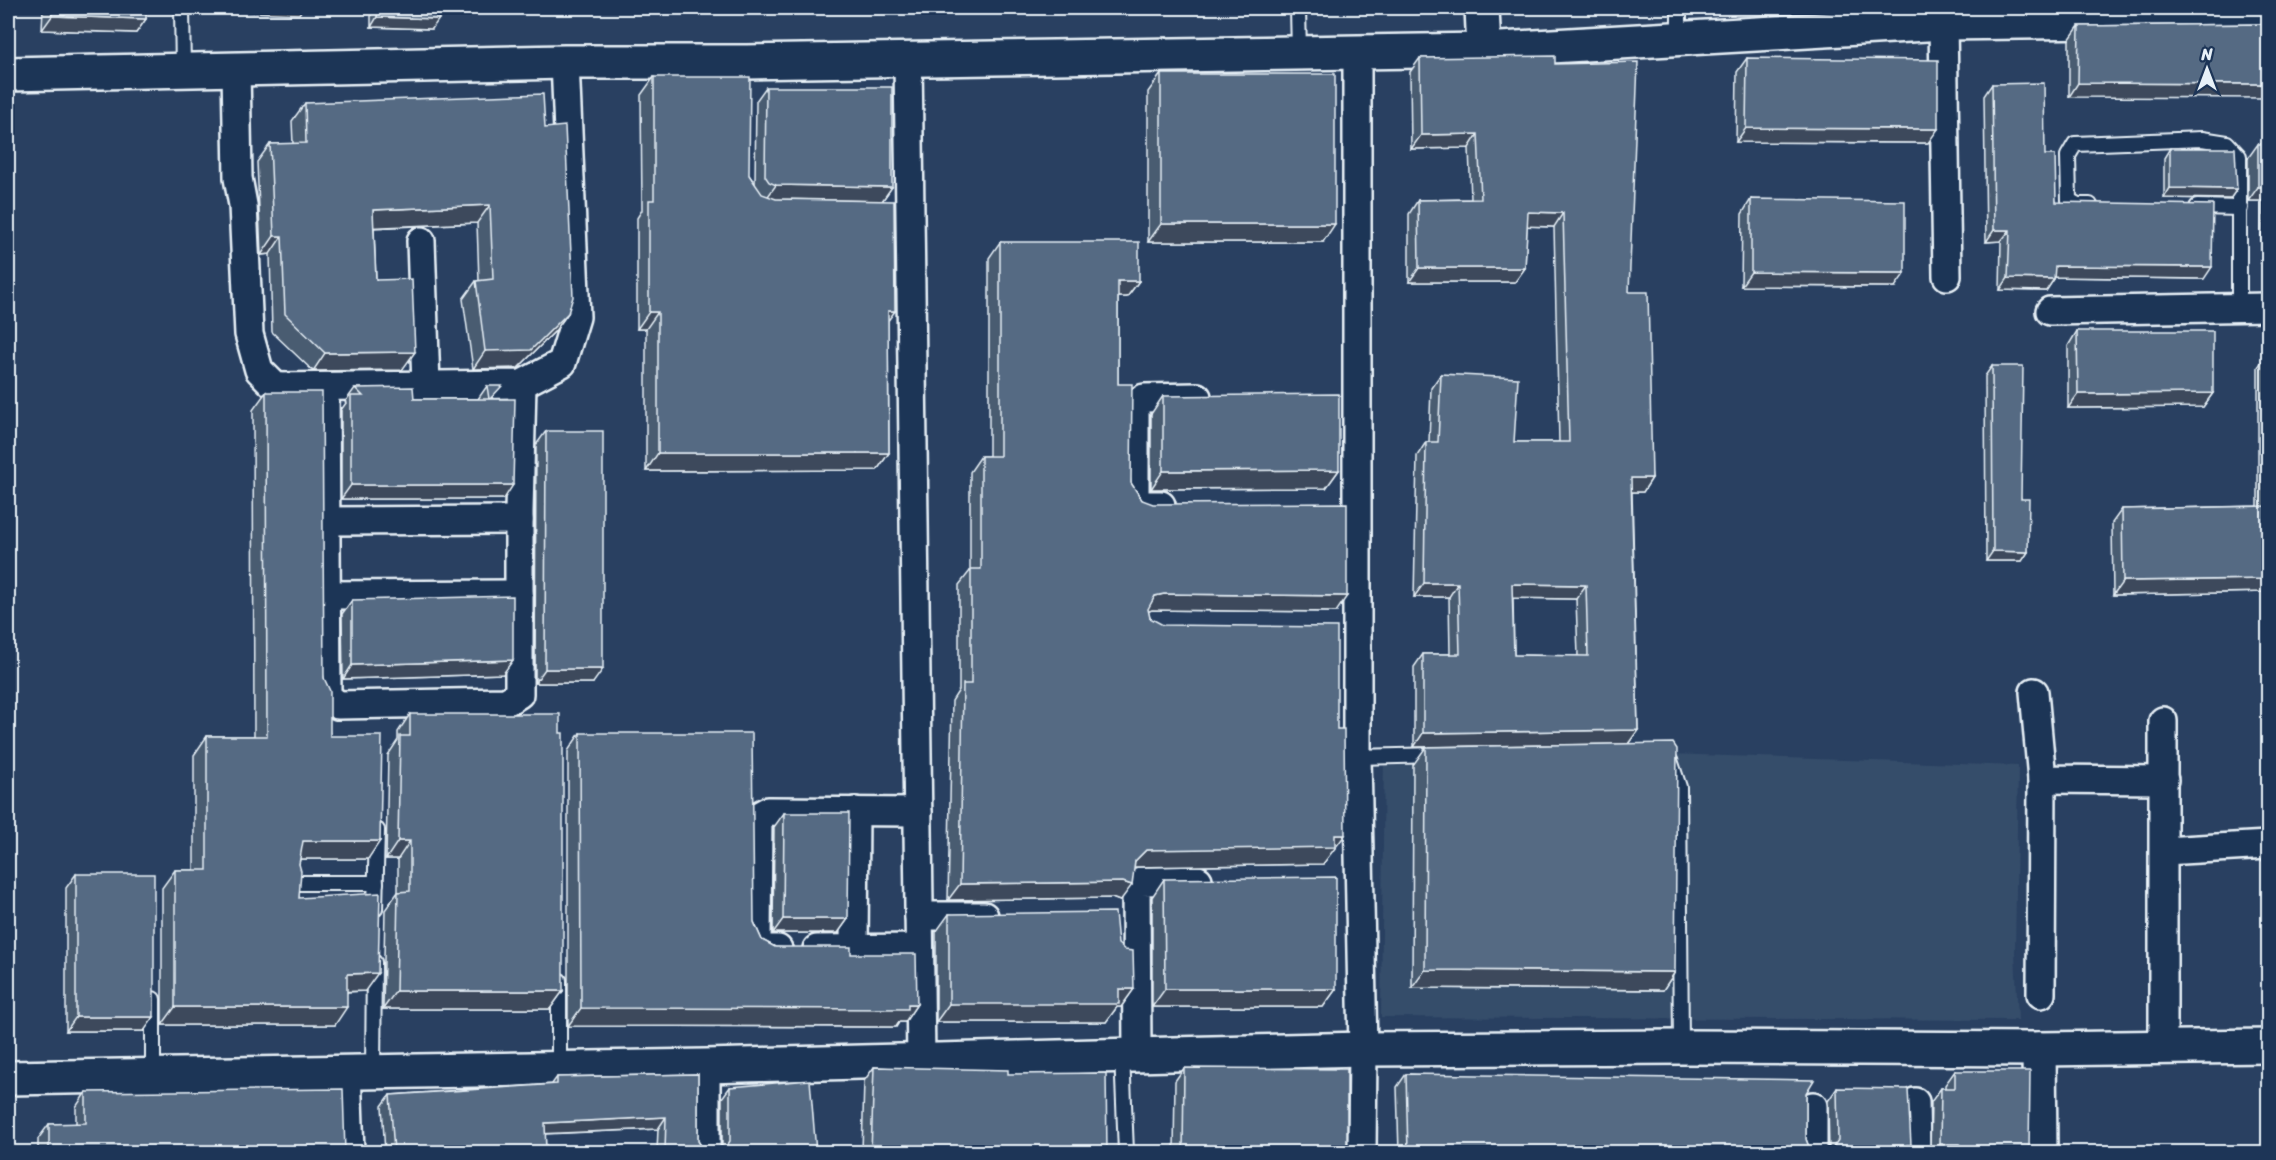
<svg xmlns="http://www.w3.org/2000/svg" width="2276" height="1160" viewBox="0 0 2276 1160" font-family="Sriracha,sans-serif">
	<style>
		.built { fill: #364d6b }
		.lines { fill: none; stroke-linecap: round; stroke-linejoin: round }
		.service-casing { stroke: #e8f1f8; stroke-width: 18 }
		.minor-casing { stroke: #e8f1f8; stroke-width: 32 }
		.tertiary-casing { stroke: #e8f1f8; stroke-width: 38 }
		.service { stroke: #1d3557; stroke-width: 14 }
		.minor { stroke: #1d3557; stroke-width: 27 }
		.tertiary { stroke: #1d3557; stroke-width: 33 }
		.wall { fill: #495b71; stroke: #e8f1f8; stroke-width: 1.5; fill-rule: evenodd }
		.shaded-wall { fill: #3c4a5c; stroke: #e8f1f8; stroke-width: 1.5 }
		.building { fill: #556a83; stroke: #e8f1f8; stroke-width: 1.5; fill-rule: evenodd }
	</style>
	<rect width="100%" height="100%" fill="#294061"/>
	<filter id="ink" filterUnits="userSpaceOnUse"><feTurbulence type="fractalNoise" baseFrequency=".0167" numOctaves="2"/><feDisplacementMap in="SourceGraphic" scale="12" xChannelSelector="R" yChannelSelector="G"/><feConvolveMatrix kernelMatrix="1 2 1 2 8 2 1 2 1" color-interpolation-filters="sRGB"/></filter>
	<g filter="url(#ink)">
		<path class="built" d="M1639 753 2018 766 2015 951 2018 1020 1381 1017 1384 756Z"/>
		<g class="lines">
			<g class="service-casing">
				<g id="service">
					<path d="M182 8 183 71"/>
					<path d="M1298 8 1299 53"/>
					<path d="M1679 8V39"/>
					<path d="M2090 205H2078L2069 200 2068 156 2075 144 2202 139 2227 143 2239 156V308"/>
					<path d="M2197 207 2240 208"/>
					<path d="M1357 757 1439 755"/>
					<path d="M1670 760 1679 787 1681 1047"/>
					<path d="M295 883H376"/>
					<path d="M375 909 377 830"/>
					<path d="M559 980V1067"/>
					<path d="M153 999V1075"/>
					<path d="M1122 1054 1126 1152"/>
					<path d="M373 1071 374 962"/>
				</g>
			</g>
			<g class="minor-casing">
				<g id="minor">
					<path d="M1943 23 1947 276"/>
					<path d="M1357 52V757L1363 1049 1362 1152"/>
					<path d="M908 60 921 1060"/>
					<path d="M236 69 238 178 243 205 249 334 259 370 276 387 522 384 562 363 576 317 565 62"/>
					<path d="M421 241 426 385"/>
					<path d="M2050 311 2268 307"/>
					<path d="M325 387 327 696 338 705 506 702 519 694V512L522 384"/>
					<path d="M1161 505H1141L1135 499V405L1144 398 1197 397"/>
					<path d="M326 521 519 520"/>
					<path d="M326 595 519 594"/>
					<path d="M2034 692 2042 779 2164 780"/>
					<path d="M2163 721V1048"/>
					<path d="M2164 851 2268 845"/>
					<path d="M919 916H984"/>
					<path d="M778 949H763L757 940 758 816 767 811 918 812"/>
					<path d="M817 949 919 948"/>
					<path d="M854 949 855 811"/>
					<path d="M2041 994 2042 779"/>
					<path d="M1137 1054 1136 887 1141 881 1198 880"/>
					<path d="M347 1071 350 1152"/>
					<path d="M1915 1102 1916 1152"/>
					<path d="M1813 1106V1152"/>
					<path d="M706 1152V1066"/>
				</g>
			</g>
			<g class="tertiary-casing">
				<g id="tertiary">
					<path d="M1482 8 1484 50"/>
					<path d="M8 74 565 62H747L1484 50 1943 23 2268 19"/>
					<path d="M2039 1049 2040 1152"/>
					<path d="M8 1078 706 1066 1363 1049 1681 1047 2039 1049 2268 1046"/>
				</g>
			</g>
			<use href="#service" class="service"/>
			<use href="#minor" class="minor"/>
			<use href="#tertiary" class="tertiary"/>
		</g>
		<g class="wall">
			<path d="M43 8H146V19L136 33 42 30Z"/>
			<path d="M371 8H439L432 29 371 27Z"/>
			<path d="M2268 24 2069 97V40L2079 26Z"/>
			<path d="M1420 58 1555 64 1629 292 1652 478 1643 492H1632L1638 730 1628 744 1414 747V667L1423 654H1450L1449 597H1414L1417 456 1426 442H1429L1431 388 1441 374 1514 442H1559L1554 227 1527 226 1525 268 1515 282H1409V214L1418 200 1471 199 1469 148 1411 149 1410 72ZM1513 598 1576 599 1578 656 1514 655Z"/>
			<path d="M1747 58 1928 143 1736 142 1737 72Z"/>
			<path d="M1161 74 1323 242H1148V92Z"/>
			<path d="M654 77 749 175 755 184 756 101 766 87 892 187 882 201 888 320 889 453 877 470 646 471V329H637V218L642 210 641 95Z"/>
			<path d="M1992 84 2045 155 2056 202 2204 279 2054 277V279L2046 291 2000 290 2001 241 1986 242 1984 96Z"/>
			<path d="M305 103 545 128 568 313 555 331 518 368 473 369 463 299 476 281H479L477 223 374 228 376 280 402 370 313 371 272 332 270 254 261 255 257 162 270 144H293L292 121Z"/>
			<path d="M2268 120V263H2261L2262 201H2248V158L2258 144H2262L2263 129Z"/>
			<path d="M2170 148 2237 189 2230 199 2164 198V158Z"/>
			<path d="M1751 199 1895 287 1741 286 1742 214Z"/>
			<path d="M1000 242 1139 281 1127 297H1118V384L1131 483 1142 500 1336 612 1152 610 1148 611 1150 618 1333 851H1332L1323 864 1135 867 1120 901 1112 898 948 900 952 701 959 690V585L970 571V472L981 456H989V258Z"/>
			<path d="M2077 331 2213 393 2203 407 2068 408V346Z"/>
			<path d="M2268 353V592L2113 595 2112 523 2122 509 2258 506V367Z"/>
			<path d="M1992 366 2021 499 2028 552 2022 561H1986L1985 376Z"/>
			<path d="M487 386 493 399 504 499H341V410L346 403 345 402 355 388 414 399H478Z"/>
			<path d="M266 392 324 678 330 736 368 859H300L299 864V898L365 991 347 992 335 1025H162V888L175 870H194V755L207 736H254L253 410Z"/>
			<path d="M1163 396 1339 470 1326 488 1151 489V414Z"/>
			<path d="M546 431 593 683H535L536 445Z"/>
			<path d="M352 600 503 674 343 679 342 614Z"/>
			<path d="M410 714 563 991 550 1009H383L385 910 398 892V859H386L388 755 398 740V732Z"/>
			<path d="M580 733 754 922 762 940 775 947 851 954 917 1004 905 1022H899L896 1027 568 1026V751Z"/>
			<path d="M1426 747 1675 972 1663 990 1412 988 1413 765Z"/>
			<path d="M784 813 848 919 838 933H773L774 827Z"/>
			<path d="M76 874 144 1031H66V888Z"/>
			<path d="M1164 879 1336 989 1323 1007H1152V897Z"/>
			<path d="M949 914 1118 944 1134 989 1121 1007H1117L1106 1022H936V932Z"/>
			<path d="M874 1067 1008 1074 1107 1152H862L864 1081Z"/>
			<path d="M1184 1068 1347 1152H1174L1175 1081Z"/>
			<path d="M1955 1071 2029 1152H1930L1931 1102 1941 1088H1945V1085Z"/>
			<path d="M698 1074V1141L705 1152H657L658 1129 545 1134 546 1152H385L382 1106 390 1095 552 1084 557 1077Z"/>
			<path d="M1406 1074 1806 1093V1139L1809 1147 1817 1152H1399L1397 1087Z"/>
			<path d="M730 1087 816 1152H722V1098Z"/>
			<path d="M1837 1088 1907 1150 1829 1152 1828 1101Z"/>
			<path d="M86 1092 345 1152H38V1139L49 1124H76V1107Z"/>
		</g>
		<g class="shaded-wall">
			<path d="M220 8H303L299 14 218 11Z"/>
			<path d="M52 16 146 19 136 33 42 30Z"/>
			<path d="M377 17 439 19 432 29 371 27Z"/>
			<path d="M2078 83 2268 84V98L2069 97Z"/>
			<path d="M1746 128 1938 129 1928 143 1736 142Z"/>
			<path d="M1478 134 1469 148 1411 149 1421 135Z"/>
			<path d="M776 185 892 187 882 201 766 199Z"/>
			<path d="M2258 187H2268V191L2262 201H2248Z"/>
			<path d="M2170 188 2237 189 2230 199 2164 198Z"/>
			<path d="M490 205 477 223 360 228 373 210Z"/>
			<path d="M1528 212 1563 213 1554 227 1518 226Z"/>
			<path d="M1161 224H1335L1323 242H1148Z"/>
			<path d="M1994 230H2010L2001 241 1986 242Z"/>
			<path d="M274 236H282L270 254 261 255Z"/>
			<path d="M2268 253V263H2261Z"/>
			<path d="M2055 266 2212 267 2204 279 2046 277Z"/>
			<path d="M1419 268H1525L1515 282H1409Z"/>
			<path d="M1751 272 1905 273 1895 287 1741 286Z"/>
			<path d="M2008 278 2054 279 2046 291 2000 290Z"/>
			<path d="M1118 281H1139L1127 297H1107Z"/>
			<path d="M888 311H895L882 329Z"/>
			<path d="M649 312H658L646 329H637Z"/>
			<path d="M568 313 555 331 518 368 473 369 485 351Z"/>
			<path d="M415 352 402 370 313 371 325 353Z"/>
			<path d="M2213 393 2203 407 2068 408 2078 394Z"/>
			<path d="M658 453H889L877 470 646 471Z"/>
			<path d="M1339 470 1326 488 1151 489 1163 471Z"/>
			<path d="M1631 478H1652L1643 492H1622Z"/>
			<path d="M351 485H513L504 499H341Z"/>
			<path d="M1993 551 2028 552 2022 561H1986Z"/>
			<path d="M2268 579V592L2113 595 2123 581Z"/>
			<path d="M1424 583H1458L1449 597H1414Z"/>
			<path d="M1512 584 1586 585 1576 599 1503 598Z"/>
			<path d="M1164 594 1347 596 1336 612 1152 610 1144 613 1155 596Z"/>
			<path d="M513 660 503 674 343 679 352 665Z"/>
			<path d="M545 669H603L593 683H535Z"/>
			<path d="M1638 730 1628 744 1414 747 1423 733Z"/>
			<path d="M1335 835H1345L1323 864 1135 867 1124 878 1135 861 1146 850Z"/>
			<path d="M303 841H380L368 859H290Z"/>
			<path d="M398 841H410L398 859H386Z"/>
			<path d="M1123 882 1132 885 1120 901 1112 898 948 900 960 884Z"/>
			<path d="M783 919H848L838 933H773Z"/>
			<path d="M1425 970 1675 972 1663 990 1412 988Z"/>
			<path d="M378 973 365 991 334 992 347 974Z"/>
			<path d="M1119 989H1134L1121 1007H1117L1106 1022H936L949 1004Z"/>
			<path d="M1165 989H1336L1323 1007H1152Z"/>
			<path d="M396 991H563L550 1009H383Z"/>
			<path d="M917 1004 905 1022H899L896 1027 568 1026 581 1008Z"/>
			<path d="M175 1007H347L335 1025H162Z"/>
			<path d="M76 1017H154L144 1031H66Z"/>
			<path d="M666 1117 658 1129 537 1134 545 1123Z"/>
			<path d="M1940 1144H1960L1953 1152H1934Z"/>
			<path d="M1501 1151 1592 1152H1500Z"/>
		</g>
		<g class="building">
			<path d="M52 8H146V19L52 16Z"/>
			<path d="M378 8H439V19L377 17Z"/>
			<path d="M2268 24V84L2078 83 2079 26Z"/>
			<path d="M1555 56V64L1638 62 1629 292H1648L1652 478H1631L1638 730 1423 733V654H1460L1458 583H1424L1426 442H1438L1441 374 1518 378 1514 442H1569L1563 213 1528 212 1525 268H1419L1418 200 1481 199 1478 134 1421 135 1420 58ZM1512 584 1586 585 1588 656 1514 655Z"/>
			<path d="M1747 58 1938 60V129L1746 128Z"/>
			<rect x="1161" y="74" width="174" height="150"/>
			<path d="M654 77H750L749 175 762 194 776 199 894 201 895 311H888L889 453H658V312H649V200H654Z"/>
			<path d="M2044 83 2045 155H2055L2056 202 2213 205 2212 267 2055 266 2054 279 2008 278 2010 230H1994L1992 84Z"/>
			<path d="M766 87H892V187L776 185 769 182 765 176Z"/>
			<path d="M543 94 545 128 565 126 573 297 568 313 531 350 485 351 476 281 493 279 490 205 373 210 376 280 412 279 415 352 325 353 285 314 282 236H274L270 144 306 143 305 103Z"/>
			<rect x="2258" y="144" width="10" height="43"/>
			<path d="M2170 148H2235L2237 189 2170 188Z"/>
			<path d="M1751 199 1905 201V273L1751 272Z"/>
			<path d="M1000 242H1139V281H1118V384H1132L1131 483 1142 500 1153 504 1347 503V596L1164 594 1155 596 1148 609 1150 618 1163 625 1337 627V729H1344L1345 835H1335V847L1146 850 1135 861 1132 885 1123 882 960 884 963 684H971V569H981V456H1000Z"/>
			<path d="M2077 331H2213V393L2078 394Z"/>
			<path d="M2268 353V579L2123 581 2122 509 2268 506Z"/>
			<path d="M1992 366H2023L2021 499H2029L2028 552 1993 551Z"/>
			<path d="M487 386H502L490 399H515L513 485H351V396H363L355 388 413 387 414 399H489Z"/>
			<path d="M266 392H322L324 678 330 691V736H382L380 841H303L299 864 301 871 299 898 380 893 378 973 347 974V1007H175V870H207V736H267Z"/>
			<path d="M1339 394V470L1163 471V396Z"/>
			<path d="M546 431H603V669H545Z"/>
			<path d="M513 596V660L352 665V600Z"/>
			<path d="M410 714H560V733H563V991H396L398 892 410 891V841H398L400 736H410Z"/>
			<path d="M580 733H752L754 922 762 940 775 947H851V954H916L917 1004H908V1009L581 1008Z"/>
			<path d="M1673 743 1677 749 1675 972 1425 970 1426 747Z"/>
			<path d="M784 813H849L848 919H783Z"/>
			<rect x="76" y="874" width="78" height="143"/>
			<path d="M1336 877V989H1165L1164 879Z"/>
			<path d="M1115 912 1118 944 1125 950 1133 951 1134 989H1119V1004H949V914Z"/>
			<path d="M874 1067 1008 1070V1074L1106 1073 1107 1152H871Z"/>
			<path d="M1184 1068 1347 1069V1152H1183Z"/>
			<path d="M1955 1071H2030L2029 1152H1959L1960 1144H1940L1941 1088H1955Z"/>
			<path d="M698 1074V1141L705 1152H665L666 1117 545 1123 546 1152H394L390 1095 557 1084V1077Z"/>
			<path d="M1406 1074 1814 1080 1806 1093V1139L1809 1147 1817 1152 1501 1151V1152H1408Z"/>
			<path d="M810 1080 816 1152H723L730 1141V1087Z"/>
			<path d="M1837 1088 1908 1089 1911 1145H1907V1152H1830L1838 1140Z"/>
			<path d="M343 1089 345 1152H49V1124L86 1123V1092Z"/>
		</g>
	</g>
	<rect width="2276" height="1160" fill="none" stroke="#1d3557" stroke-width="30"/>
	<rect x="15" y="15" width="2246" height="1130" fill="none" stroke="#e8f1f8" stroke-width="2" filter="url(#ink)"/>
	<g transform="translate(2207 69)" stroke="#1d3557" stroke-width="4.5" paint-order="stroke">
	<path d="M0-4.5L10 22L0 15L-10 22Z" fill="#e8f1f8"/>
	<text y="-9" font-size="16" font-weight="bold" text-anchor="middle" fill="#e8f1f8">N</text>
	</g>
</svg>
